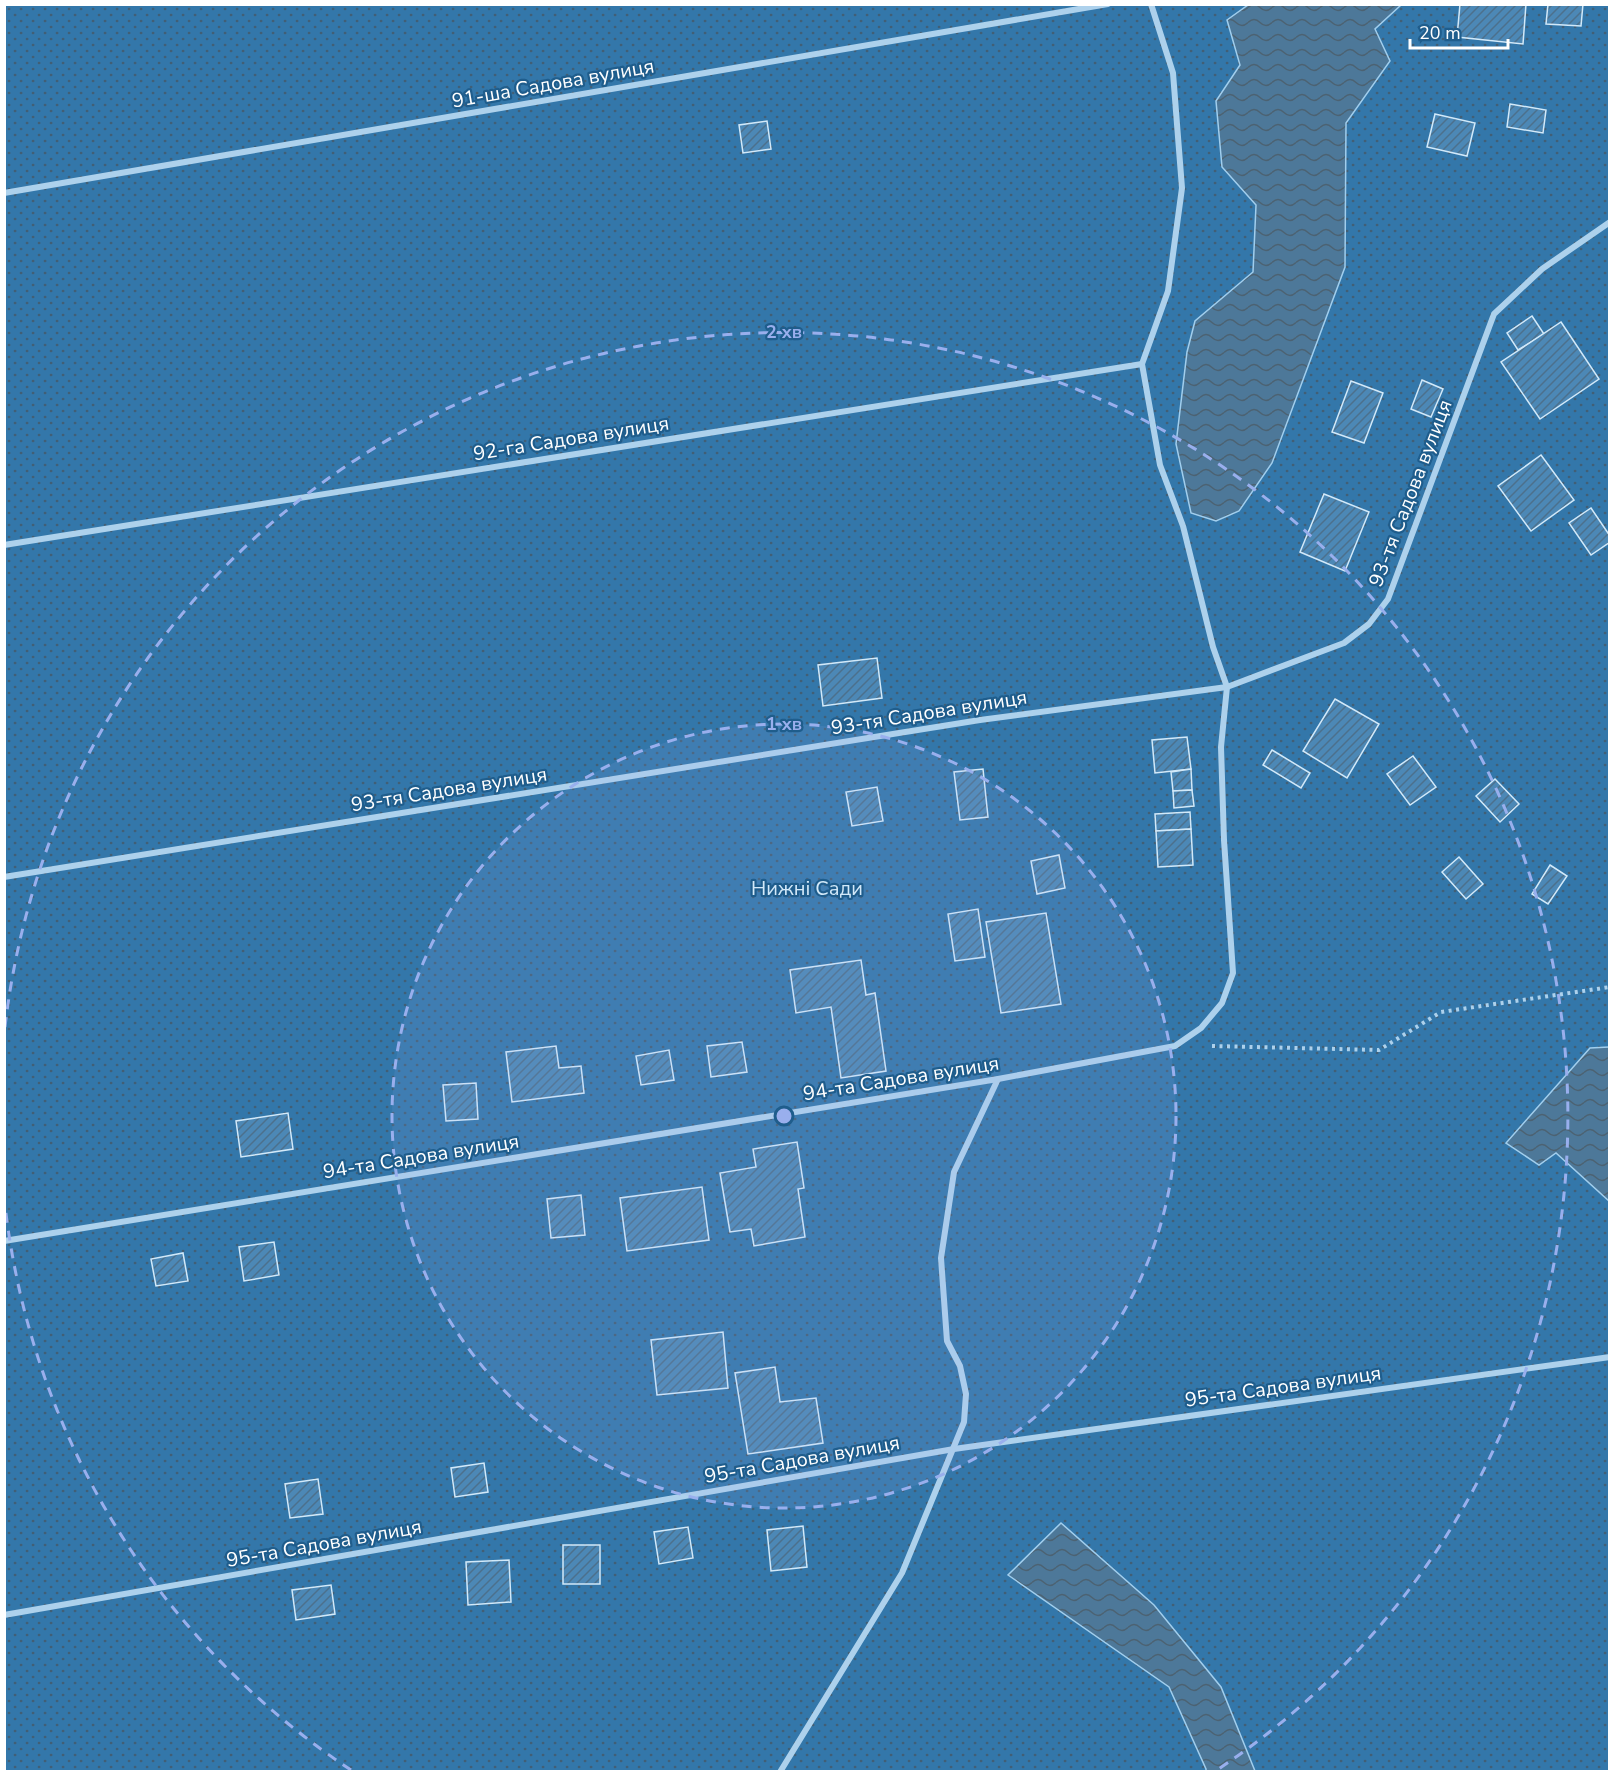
<svg xmlns="http://www.w3.org/2000/svg" width="1614" height="1776" viewBox="0 0 1614 1776" font-family="'Nunito Sans',sans-serif">
	<style>
		.garden { fill: url(#garden-dots) }
		.water { fill: url(#water-waves); stroke: #a1ceed; stroke-width: 1.5 }
		.building { fill: url(#building-hatch); stroke: #d2e9f9; stroke-width: 1.5 }
		.lines { fill: none; stroke-linecap: round; stroke-linejoin: round }
		.path { stroke: #add1ec; stroke-width: 4; stroke-dasharray: 3 4.5; stroke-linecap: butt }
		.street { stroke: #add1ec; stroke-width: 6 }
		.ring { fill: none; stroke: #99afed; stroke-width: 3; stroke-dasharray: 10 8 }
		.labels { text-anchor: middle; stroke-width: 4.5; stroke-linejoin: round; paint-order: stroke }
		.street-label { font-size: 20px; fill: #fff; stroke: #1f5d8c }
		.park-label { font-size: 20px; fill: #d2e9f9; stroke: #1f5d8c }
		.centre { fill: #99afed; stroke: #1f5d8c; stroke-width: 3 }
		.ring-label { font-size: 18px; text-anchor: middle; font-weight: bold; fill: #99afed; stroke: #1f5d8c; stroke-width: 4.5; stroke-linejoin: round; paint-order: stroke }
	</style>
	<defs>
		<pattern id="garden-dots" width="8" height="8" patternUnits="userSpaceOnUse" patternTransform="scale(1.5)"><rect width="8" height="8" fill="#37a"/><path d="M2 2h.1M6 6h.1" fill="none" stroke="#415f76" stroke-width="1.8" stroke-linecap="round"/></pattern>
		<pattern id="water-waves" width="16" height="10" patternUnits="userSpaceOnUse" patternTransform="scale(1.5)"><rect width="16" height="10" fill="#4d7899"/><path d="M0 5q4-4 8 0t8 0" fill="none" stroke="#4c6272"/></pattern>
		<pattern id="building-hatch" width="6" height="6" patternUnits="userSpaceOnUse" patternTransform="scale(1.5)"><rect width="6" height="6" fill="#4c88b6"/><path d="M-1 1l2-2M0 6l6-6M5 7l2-2" fill="none" stroke="#4c708c"/></pattern>
	</defs>
	<rect width="100%" height="100%" fill="#1f5d8c"/>
	<rect class="garden" x="5" y="5" width="1604" height="1766"/>
	<g class="water">
		<path d="M1248 5H1401L1375 29 1390 61 1346 123 1345 267 1272 463 1239 511 1216 521 1191 513 1176 444 1187 352 1195 321 1253 272 1256 205 1222 167 1216 101 1240 65 1227 20Z"/>
		<path d="M1609 1047H1610L1609 1201 1556 1153 1539 1165 1506 1143 1590 1048Z"/>
		<path d="M1061 1523 1154 1605 1221 1687 1255 1771H1206V1769L1169 1687 1008 1575Z"/>
	</g>
	<g class="building">
		<path d="M1460 4H1526L1523 44 1457 37Z"/>
		<path d="M1548 4H1583L1581 26 1546 24Z"/>
		<path d="M1510 104 1546 110 1543 133 1507 127Z"/>
		<path d="M1435 114 1475 123 1467 156 1427 147Z"/>
		<path d="M767 121 771 149 743 153 739 125Z"/>
		<path d="M1532 316 1544 334 1518 350 1507 333Z"/>
		<path d="M1561 322 1599 379 1540 419 1501 362Z"/>
		<path d="M1422 380 1443 389 1431 417 1411 409Z"/>
		<path d="M1351 381 1383 393 1364 443 1332 432Z"/>
		<path d="M1541 455 1574 500 1531 531 1498 486Z"/>
		<path d="M1324 494 1369 512 1345 571 1300 552Z"/>
		<path d="M1591 508 1610 536V542L1591 555 1569 523Z"/>
		<path d="M877 658 882 698 823 706 818 665Z"/>
		<path d="M1335 699 1379 724 1347 778 1303 751Z"/>
		<path d="M1187 737 1191 769 1155 773 1152 740Z"/>
		<path d="M1272 750 1310 773 1301 788 1263 765Z"/>
		<path d="M1413 756 1436 787 1410 805 1387 774Z"/>
		<path d="M983 769 988 817 960 820 954 772Z"/>
		<path d="M1191 769 1192 790 1173 791 1171 772Z"/>
		<path d="M1495 779 1519 804 1500 822 1476 796Z"/>
		<path d="M877 787 883 821 852 826 846 792Z"/>
		<path d="M1192 790 1194 806 1174 808 1173 791Z"/>
		<path d="M1190 812 1191 829 1156 831 1155 814Z"/>
		<path d="M1191 829 1193 865 1158 867 1156 831Z"/>
		<path d="M1059 855 1065 888 1037 894 1031 861Z"/>
		<path d="M1459 857 1483 884 1466 899 1442 872Z"/>
		<path d="M1550 865 1567 876 1548 904 1532 894Z"/>
		<path d="M978 909 985 957 955 961 948 914Z"/>
		<path d="M1046 913 1061 1004 1001 1013 986 922Z"/>
		<path d="M861 960 866 995 875 993 886 1071 841 1078 831 1007 796 1013 790 970Z"/>
		<path d="M742 1042 747 1072 711 1077 707 1046Z"/>
		<path d="M556 1046 559 1068 581 1066 584 1093 512 1102 506 1052Z"/>
		<path d="M669 1050 674 1080 641 1085 636 1056Z"/>
		<path d="M476 1083 478 1119 446 1121 443 1085Z"/>
		<path d="M288 1113 293 1149 241 1157 236 1121Z"/>
		<path d="M797 1142 804 1188 798 1189 805 1237 754 1246 751 1229 730 1232 720 1173 756 1167 753 1149Z"/>
		<path d="M702 1187 709 1240 627 1251 620 1198Z"/>
		<path d="M581 1195 585 1235 551 1238 547 1199Z"/>
		<path d="M274 1242 279 1275 244 1281 239 1247Z"/>
		<path d="M183 1253 188 1281 156 1286 151 1259Z"/>
		<path d="M723 1332 728 1388 657 1395 651 1340Z"/>
		<path d="M775 1367 780 1402 816 1398 823 1443 748 1454 735 1373Z"/>
		<path d="M484 1463 488 1492 455 1497 451 1468Z"/>
		<path d="M318 1479 323 1514 290 1518 285 1484Z"/>
		<path d="M803 1526 807 1567 771 1571 767 1530Z"/>
		<path d="M688 1527 693 1558 659 1564 654 1532Z"/>
		<rect x="563" y="1545" width="37" height="39"/>
		<path d="M509 1560 511 1602 468 1605 466 1562Z"/>
		<path d="M331 1585 335 1614 296 1620 292 1590Z"/>
	</g>
	<g class="lines">
		<path class="path" d="M1212 1046 1379 1050 1441 1012 1610 987"/>
		<g class="street">
			<path d="M4 193 1108 4"/>
			<path d="M4 545 1142 364"/>
			<path d="M4 877 980 720 1227 687 1344 643 1369 624 1388 599 1494 314 1542 269 1610 222"/>
			<path d="M4 1241 998 1079 1175 1046 1201 1028 1222 1003 1233 973 1224 840 1221 747 1227 687 1213 647 1183 526 1160 465 1142 364 1168 291 1182 188 1173 73 1151 4"/>
			<path d="M4 1615 954 1449 1610 1357"/>
			<path d="M780 1772 902 1573 964 1422 966 1394 960 1366 947 1341 941 1258 954 1172 998 1079"/>
		</g>
	</g>
	<circle cx="784" cy="1116" r="392" fill="#99afed" fill-opacity=".12"/>
	<g class="ring">
		<circle cx="784" cy="1116" r="392"/>
		<path d="M351 1770A784 784 0 0 1 5 1205M5 1027A784 784 0 1 1 1217 1770"/>
	</g>
	<g class="labels">
		<g class="street-label">
			<text transform="translate(553 83) rotate(-10)" y="7">91-ша Садова вулиця</text>
			<text transform="translate(571 438) rotate(-9)" y="7">92-га Садова вулиця</text>
			<text transform="translate(1410 493) rotate(-69)" y="7">93-тя Садова вулиця</text>
			<text transform="translate(929 712) rotate(-9)" y="7">93-тя Садова вулиця</text>
			<text transform="translate(449 789) rotate(-9)" y="7">93-тя Садова вулиця</text>
			<text transform="translate(901 1078) rotate(-9)" y="7">94-та Садова вулиця</text>
			<text transform="translate(421 1156) rotate(-9)" y="7">94-та Садова вулиця</text>
			<text transform="translate(1283 1386) rotate(-8)" y="7">95-та Садова вулиця</text>
			<text transform="translate(802 1459) rotate(-10)" y="7">95-та Садова вулиця</text>
			<text transform="translate(324 1543) rotate(-10)" y="7">95-та Садова вулиця</text>
		</g>
		<g class="park-label">
			<text x="807" y="895">Нижні Сади</text>
		</g>
	</g>
	<circle cx="784" cy="1116" r="9" class="centre"/>
	<g class="ring-label">
		<text x="784" y="338">2 хв</text>
		<text x="784" y="730">1 хв</text>
	</g>
	<rect width="1614" height="1776" fill="none" stroke="#ffffff" stroke-width="12"/>
	<path d="M1410 39v9h98v-9" fill="none" stroke="#ffffff" stroke-width="3"/>
	<text x="1419" y="39" font-size="18" fill="#ffffff" stroke="#1f5d8c" stroke-width="4.5" paint-order="stroke">20 m</text>
</svg>
